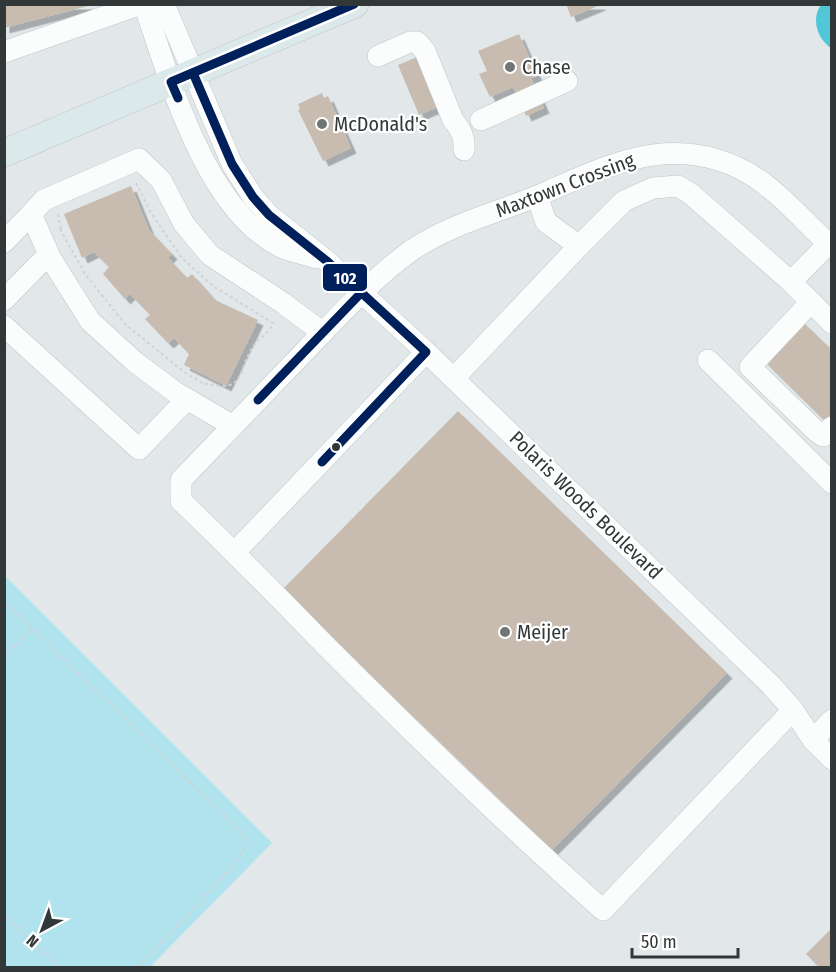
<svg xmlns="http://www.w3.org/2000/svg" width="836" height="972" viewBox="0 0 836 972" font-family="'Fira Sans Condensed',sans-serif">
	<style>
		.green { fill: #b0e3ed }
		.water { fill: #50c6d6 }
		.building { fill: #c7bcaf; filter: url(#shadow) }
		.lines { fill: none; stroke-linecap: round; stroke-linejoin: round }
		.minor-casing { stroke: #c0c5c6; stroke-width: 22 }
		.major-casing { stroke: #c0c4c5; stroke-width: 28 }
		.path { stroke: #d0d2d3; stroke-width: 2; stroke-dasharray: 3 3; stroke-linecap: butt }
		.minor { stroke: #fbfcfc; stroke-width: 21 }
		.major { stroke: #dce9eb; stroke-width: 27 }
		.bus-1-casing { stroke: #fff; stroke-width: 14 }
		.bus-1 { stroke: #00205b; stroke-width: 9 }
		.poi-dot { fill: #707576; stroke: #fff; stroke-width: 2 }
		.bus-dot { fill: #323738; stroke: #fff; stroke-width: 2 }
		.labels { text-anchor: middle; stroke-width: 4.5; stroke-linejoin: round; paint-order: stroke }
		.poi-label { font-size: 20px; fill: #323738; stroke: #fff; text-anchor: start }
		.street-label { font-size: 20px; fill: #323738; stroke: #fff }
		.line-badge { stroke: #fff; stroke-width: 2 }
		.badge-label { font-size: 16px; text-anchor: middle; font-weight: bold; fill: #fff }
	</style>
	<defs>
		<filter id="shadow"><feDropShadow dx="5.5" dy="5.5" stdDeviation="0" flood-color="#0004"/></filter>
	</defs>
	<rect width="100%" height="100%" fill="#e2e8ea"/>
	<path class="green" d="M4 575 272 843 150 967H5Z"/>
	<path class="water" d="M821 5H831V48C817 39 811 18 821 5Z"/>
	<g class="building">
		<path d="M4 4H92V5L4 28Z"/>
		<path d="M566 4H600V5L571 17Z"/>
		<path d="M519 34 537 76 531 78 544 108 526 116 513 87 490 97 479 74 487 71 478 51Z"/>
		<path d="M422 55 444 104 419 115 398 65Z"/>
		<path d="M322 93 324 98 328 96 351 148 323 161 298 110 300 109 298 104Z"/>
		<path d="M131 186 149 230 172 254 168 258 187 278 192 274 215 300 258 320 226 386 184 365 189 354 174 338 168 343 145 319 150 315 130 294 125 299 103 274 109 267 94 252 82 258 64 214Z"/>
		<path d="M805 324 832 350V422L829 425 766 363Z"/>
		<path d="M458 411 727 673 552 850 282 590Z"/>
		<path d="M832 928V968H820L806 954Z"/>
	</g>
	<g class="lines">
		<g class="minor-casing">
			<g id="minor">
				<path d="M144 4C170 80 205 209 281 247 292 252 305 254 316 258"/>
				<path d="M164 4 232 164 253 197 269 215 328 262 422 348 771 685 793 710 813 740 832 759"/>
				<path d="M4 52 141 4"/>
				<path d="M378 56 410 42H417L425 51 453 120C461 130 465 137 464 150"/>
				<path d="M481 120 567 81"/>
				<path d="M537 196 546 222 579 246 624 201 653 188 678 186 691 194 756 251 791 282 832 323"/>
				<path d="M4 242 31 214"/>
				<path d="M51 259 90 321 135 362 175 392 233 426"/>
				<path d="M791 282 828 244"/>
				<path d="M4 300 41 262 51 259 31 214 44 200 139 159 161 180 184 224 210 255 283 303 323 333"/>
				<path d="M811 302 750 367 816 431 823 436 832 427"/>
				<path d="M4 326 139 449 187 399"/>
				<path d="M708 360 832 483"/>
				<path d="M454 378 579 246"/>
				<path d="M235 552 426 352"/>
				<path d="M793 710 603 910C509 827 418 738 329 649 280 599 232 549 181 501V480C223 436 265 393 307 349 340 315 373 278 412 250 453 222 505 211 549 191 603 167 658 141 718 160 767 174 796 215 832 247"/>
				<path d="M813 740 832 720"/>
			</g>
		</g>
		<g class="major-casing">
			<path id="major" d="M4 153 355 4"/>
		</g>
		<g class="path">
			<path d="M136 183 151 213 181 257 213 286 273 323C269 334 261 336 255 344 236 368 249 395 204 383"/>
			<path d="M58 214 61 229"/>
			<path d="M60 229 85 274 125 324 184 372 204 384"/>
			<path d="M4 601 240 831 244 837V849L237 861 217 884 136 968"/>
			<path d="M4 657 33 629"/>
			<path d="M4 914 59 968"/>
		</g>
		<use href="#minor" class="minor"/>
		<use href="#major" class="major"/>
		<g class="bus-1-casing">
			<g id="bus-1">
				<path d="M193 73 232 164 253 197 269 215 328 262 426 352 322 462"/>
				<path d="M178 98 171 82 354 4"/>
				<path d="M258 400 362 292"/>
			</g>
		</g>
		<use href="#bus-1" class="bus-1"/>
	</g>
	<g class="poi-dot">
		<circle cx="510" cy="67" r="6"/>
		<circle cx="322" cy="124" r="6"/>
		<circle cx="505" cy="632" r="6"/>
	</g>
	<circle class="bus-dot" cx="336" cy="447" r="5"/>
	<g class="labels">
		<g class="poi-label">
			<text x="522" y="74">Chase</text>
			<text x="334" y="131">McDonald's</text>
			<text x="517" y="639">Meijer</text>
		</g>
		<g class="street-label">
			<text transform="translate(565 185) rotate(-21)" y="7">Maxtown Crossing</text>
			<text transform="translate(586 505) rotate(44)" y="7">Polaris Woods Boulevard</text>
		</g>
	</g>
	<rect class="line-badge" x="322" y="263" width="46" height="29" rx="6" fill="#00205b"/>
	<g class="badge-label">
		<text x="345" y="284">102</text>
	</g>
	<rect width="836" height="972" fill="none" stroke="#323738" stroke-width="12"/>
	<g transform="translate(42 930) rotate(221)" stroke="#ffffff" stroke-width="4.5" paint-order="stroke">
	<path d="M0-4.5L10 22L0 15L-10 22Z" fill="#323738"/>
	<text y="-9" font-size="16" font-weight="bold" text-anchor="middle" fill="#323738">N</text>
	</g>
	<path d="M632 948v9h106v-9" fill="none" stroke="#323738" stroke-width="3"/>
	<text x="641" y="948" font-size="18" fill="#323738" stroke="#ffffff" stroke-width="4.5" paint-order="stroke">50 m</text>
</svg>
